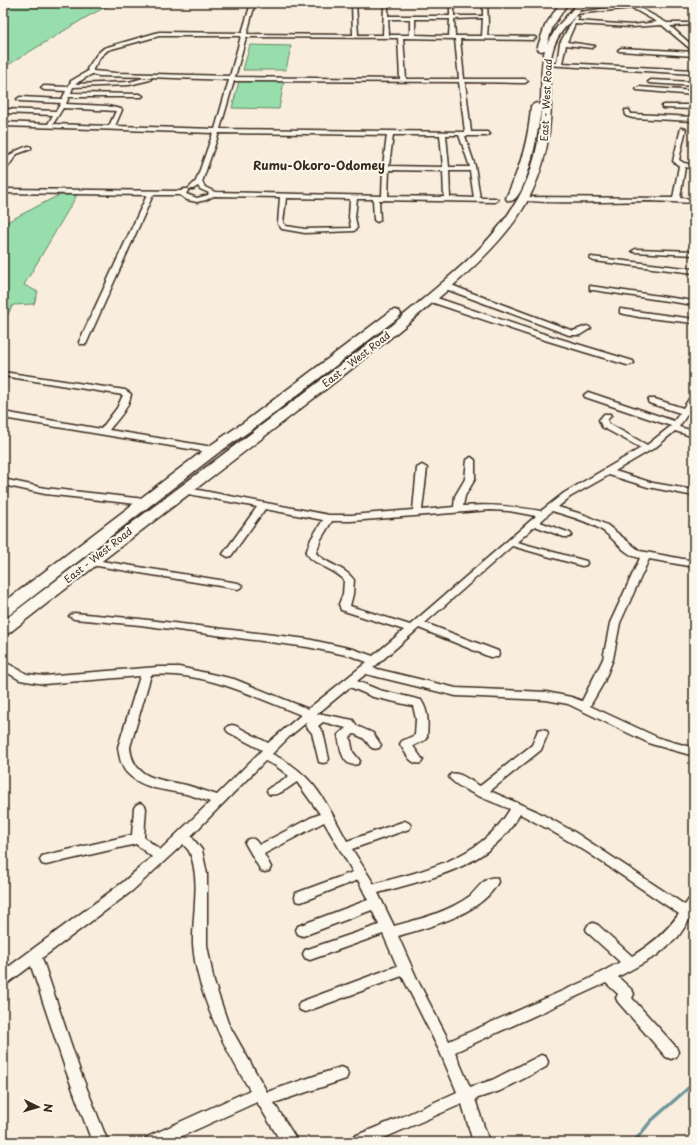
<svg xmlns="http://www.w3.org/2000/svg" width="697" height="1145" viewBox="0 0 697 1145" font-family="'Playpen Sans',sans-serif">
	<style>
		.green { fill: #97deac; stroke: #698465 }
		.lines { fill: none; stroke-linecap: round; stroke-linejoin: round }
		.stream { stroke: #6f969c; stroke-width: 3.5 }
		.minor-casing { stroke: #3b2a1e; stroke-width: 3 }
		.primary-casing { stroke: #3b2a1e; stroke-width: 3 }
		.minor { fill: #fbf7ec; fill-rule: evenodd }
		.primary { fill: #fbf7ec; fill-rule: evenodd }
		.labels { text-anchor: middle; stroke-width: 4; stroke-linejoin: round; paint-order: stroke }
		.far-street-label { font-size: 10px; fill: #3b2a1e; stroke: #fbf7ec }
		.far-quarter-label { font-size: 12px; font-weight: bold; fill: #3b2a1e; stroke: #fbf7ec }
	</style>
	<rect width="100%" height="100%" fill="#f9eedd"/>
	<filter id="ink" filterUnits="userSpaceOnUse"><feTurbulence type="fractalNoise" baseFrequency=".025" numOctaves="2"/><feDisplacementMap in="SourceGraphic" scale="8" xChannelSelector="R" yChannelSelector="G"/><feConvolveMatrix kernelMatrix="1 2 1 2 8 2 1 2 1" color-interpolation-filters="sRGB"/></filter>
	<g filter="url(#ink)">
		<g class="green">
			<path d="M3 3H113L85 18 3 68Z"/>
			<path d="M250 45 291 46 286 70H243Z"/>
			<path d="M239 81H284L279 109 232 108Z"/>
			<path d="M59 195H77L24 285 38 292 34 304 13 305 3 323V224Z"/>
		</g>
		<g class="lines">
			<path class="stream" d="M634 1142 651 1121 694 1083"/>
			<g class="minor-casing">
				<g id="minor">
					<path d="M251 3H255L247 34 353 35 352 3H356L358 35H383L384 3H388V16H450V3H454V16H483V3H487L488 24 487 36 535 37 536 38 533 40 460 39 464 79H525L528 81 525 83 465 82 471 132H487L490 134 487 136H465L475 166 480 198H495L498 200 495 202 379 200 380 220 377 222 374 220 373 199H357L355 217 357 228 354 231 305 233 282 229 278 224 280 197 214 196 206 200 197 202 187 200 180 195H153L87 342 86 344H80L79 342 147 195 3 193V189L181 191 184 189H188L196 181 213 133 3 126V122L48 124 53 115 3 113V109L56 111 61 103 20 101 17 99 20 97 62 99 66 91 44 90 41 88 44 86 68 87 71 81 88 71 87 69 97 54 104 48 159 32 242 33ZM483 18 482 36H455L454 19ZM388 19H410V35H389ZM415 19H450L449 36 415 35ZM159 36H241L230 76 116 73 93 71V69L101 56 108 50ZM246 37 398 38 400 79 235 77ZM403 38 455 39 459 79H406ZM92 74 99 76 148 77 129 82 75 84ZM148 77 229 80 215 129 115 126 122 110 121 109 107 106 66 104 69 97H142L143 96 140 94 71 93 73 87 129 85 150 80 151 79ZM234 81 459 82 465 132 220 129ZM63 108 116 111 109 126 53 124ZM219 133 387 135 383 166 382 196 215 192 205 187 202 182ZM393 135H440L443 167 389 166ZM446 135H459L470 167H449ZM389 170 443 171 444 197 388 196ZM449 171H470L474 198 450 197ZM198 186 200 189 209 193 208 195 197 198 186 194 189 189H193ZM286 198 350 199 349 217 351 228 305 229 286 226 283 223Z"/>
					<path d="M626 3H631L667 23H694V25L670 26 694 47V52L662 25 632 27 575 24 567 42 595 46 592 48 566 45 562 63 694 70V74L545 65V63H557L560 43 575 16 579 17 577 21 632 25 657 22 632 8 575 14 573 13 628 5Z"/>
					<path d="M621 48 694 52V56L619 51 618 50Z"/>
					<path d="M651 80 694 82V86L649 83 648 82Z"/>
					<path d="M639 87 694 91V95L637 90 636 89Z"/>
					<path d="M664 105H694V109L662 108V106Z"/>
					<path d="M625 110H629L631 114H633L694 117V121L633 118 626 116Z"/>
					<path d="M681 128 686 129 679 160 684 163 694 165V169L685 167 680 198 694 199V203C680 202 665 202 651 201 633 201 528 205 520 199L523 197 673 198 679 166 673 161Z"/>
					<path d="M29 146 31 147V149L17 154 5 171 3 172C3 156 16 150 29 146Z"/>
					<path d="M636 249 694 251V255L634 252 632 251Z"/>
					<path d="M591 257 694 269V273L594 261 590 259Z"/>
					<path d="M443 284H449L464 290 573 331 587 326 591 328 580 335H569L443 288Z"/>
					<path d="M590 286 694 301V305L593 290H590Z"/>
					<path d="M428 297H434L541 333 633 361 634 363 630 365H627L535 337 428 301Z"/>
					<path d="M620 309 694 319V323L639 317 620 313Z"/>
					<path d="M3 372 125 390 131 394C129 408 118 419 109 430L213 447 217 450 213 453 3 418V412L101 429 117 408 123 395 3 376Z"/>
					<path d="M588 392 674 421 680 413 649 403 648 401 649 399H655L683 408 691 396 694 395V404L679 427 694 431V437L675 431 656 447 615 471 653 483 694 490V496L648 487 609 475 570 497 558 507 585 515 607 525 640 551 694 561V567L649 559 620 623 613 659 604 682 590 706 659 738 694 748V756L651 744 568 704 546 700 456 696 366 674 357 681 379 690 421 700C429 712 428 724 427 737L425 740 413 746 423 760 421 763C411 766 405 752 400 744L402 741 415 735 416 719 413 706 373 697 350 687 316 715 322 714 353 720 357 726 373 733 381 745 379 748C369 751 370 743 363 738 361 737 357 735 354 734L350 737 353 752 360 761 358 764C342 769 340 746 338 735L346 728 323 722 318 726 323 732 329 759 327 762 323 763 319 762 312 733 305 725 307 722 290 736 272 754C315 774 326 803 347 841L405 821 409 823 411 826 409 829 352 849 374 884C425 870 481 859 510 809 496 803 456 789 449 777L451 774C460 771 471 782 480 786L532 745 538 730 542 729 546 730 548 733 541 750 490 791 536 811 576 833 685 905 689 899 694 898V913L678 937 656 956 618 977 632 990 634 994 632 998 676 1047 678 1052 676 1057 671 1059 666 1057 618 1002 616 998 618 994 606 983 455 1052 470 1087 492 1080 541 1055 546 1057 548 1062 546 1067 500 1091 475 1099 489 1142H473L462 1104 375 1142H349L352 1137 404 1116 457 1092 440 1052 402 976 305 1012 300 1010 298 1006 300 1002 397 966 383 934 310 960 305 958 303 954 305 950 379 925 372 910 303 936 298 934 296 930 298 926 368 900 358 880 301 902 296 901 295 897 296 893 353 872 324 822 264 854 271 867 269 871 265 872 261 871 245 843 247 840C253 837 255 839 259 845L310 818 320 814 297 782C289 787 278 797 269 794L267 791 269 788 289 776 276 766 265 761 191 836 202 850 207 874V945L214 982 228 1023 267 1092 341 1067 346 1069 348 1074 346 1079 274 1103 298 1142H281L257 1102 169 1142H144L147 1137 250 1090C225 1050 196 992 193 944 192 915 201 882 190 853 189 850 185 847 183 844L132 891 42 958 80 1071 108 1142H92L66 1071 31 966 8 983 3 985V971L122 883 152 857 136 844 46 865 42 864 40 860 42 856 46 855 132 835 134 808 136 805 140 803 144 805 146 808 144 837 160 850 210 802C202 799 194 796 186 794 166 790 142 789 127 773 121 767 119 755 118 747L140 676 44 684 20 680 3 670V661L27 674 44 676 158 667H179L234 679 308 709 367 662 351 656 307 647 140 625 74 619 69 616 74 613 140 619 307 639 353 649 373 656 404 630 341 610 339 604 343 594 344 580C334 568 316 567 306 553L311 539 323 520 265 509 231 556 228 557 223 554 257 507 183 493 180 492 178 490 180 488 183 487 329 515H351L413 510 417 468 422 465 427 468 422 510 454 507 455 496 465 479 467 460 471 457 475 460V479L465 496 463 506C491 504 513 506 541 511L564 493 641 448 602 427 599 420 604 414H610L611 416 607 420 609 424 647 445 671 426 585 397 584 395ZM490 510 509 511 536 516 410 625 350 606 353 594 354 580C344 566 327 565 316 553L321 539 332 521H351ZM552 511C568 516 585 520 600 529 614 537 623 555 640 558L610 623 603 659 582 701 571 697 546 692 456 688 373 668 419 628 490 657H498L499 654 498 651 425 623 512 546 582 566 586 565 587 563 586 561 517 542 535 526 564 537H570L572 535 570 533 540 522ZM151 675C204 671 253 696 301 715L268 743 236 726 232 725 228 726 226 729 228 732 262 750 217 795C207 792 197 788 186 785 160 779 133 780 130 747ZM520 814 548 829 587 852 679 914C666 932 651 945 632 956L598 925 593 923 588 925 586 929 588 933 620 962 587 980 449 1041 418 981 398 936C429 927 482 914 498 882L497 878C485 875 478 889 470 896 448 912 420 919 394 926L378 893C433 878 490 867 520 814Z"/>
					<path d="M3 479 45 488 145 499 150 502 145 505 45 494 3 485Z"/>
					<path d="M89 559 238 583 243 586 238 589 85 564 84 562 85 560Z"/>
				</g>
			</g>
			<g class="primary-casing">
				<g id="primary">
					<path d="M560 3H568L553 26 547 44 557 27 578 3H586C576 17 560 29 554 46 548 63 550 82 551 99 551 142 542 182 517 218 495 249 465 276 436 300 402 329 367 357 331 385 224 468 116 549 9 633L3 635V621C107 541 212 463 316 384 352 356 388 329 423 299 460 268 500 235 522 191 537 162 541 130 541 99 542 82 540 66 545 50L541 51 537 49 545 26Z"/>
					<path d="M536 103 541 106C540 123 528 197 511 201L507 200 506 198C520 168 529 139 531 106Z"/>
					<path d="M395 310 399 311 401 314 399 317 257 426 218 453 9 615 3 616V603L208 447 247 420 391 311Z"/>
				</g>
			</g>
			<use href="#minor" class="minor"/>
			<use href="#primary" class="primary"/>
		</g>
	</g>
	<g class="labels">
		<g class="far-street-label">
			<text transform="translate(546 100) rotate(-87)" y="4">East - West Road</text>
			<text transform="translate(356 359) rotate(-38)" y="4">East - West Road</text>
			<text transform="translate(98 555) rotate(-38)" y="4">East - West Road</text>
		</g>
		<g class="far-quarter-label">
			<text x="319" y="170">Rumu-Okoro-Odomey</text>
		</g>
	</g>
	<rect width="697" height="1145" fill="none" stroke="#fbf7ec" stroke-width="16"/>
	<rect x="8" y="8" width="681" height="1129" fill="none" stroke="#3b2a1e" stroke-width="1.5" filter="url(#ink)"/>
	<g transform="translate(38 1107) rotate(95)" stroke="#fbf7ec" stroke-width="3" paint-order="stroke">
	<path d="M0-3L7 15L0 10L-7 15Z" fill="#3b2a1e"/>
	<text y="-6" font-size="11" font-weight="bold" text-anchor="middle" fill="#3b2a1e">N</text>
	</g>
</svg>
